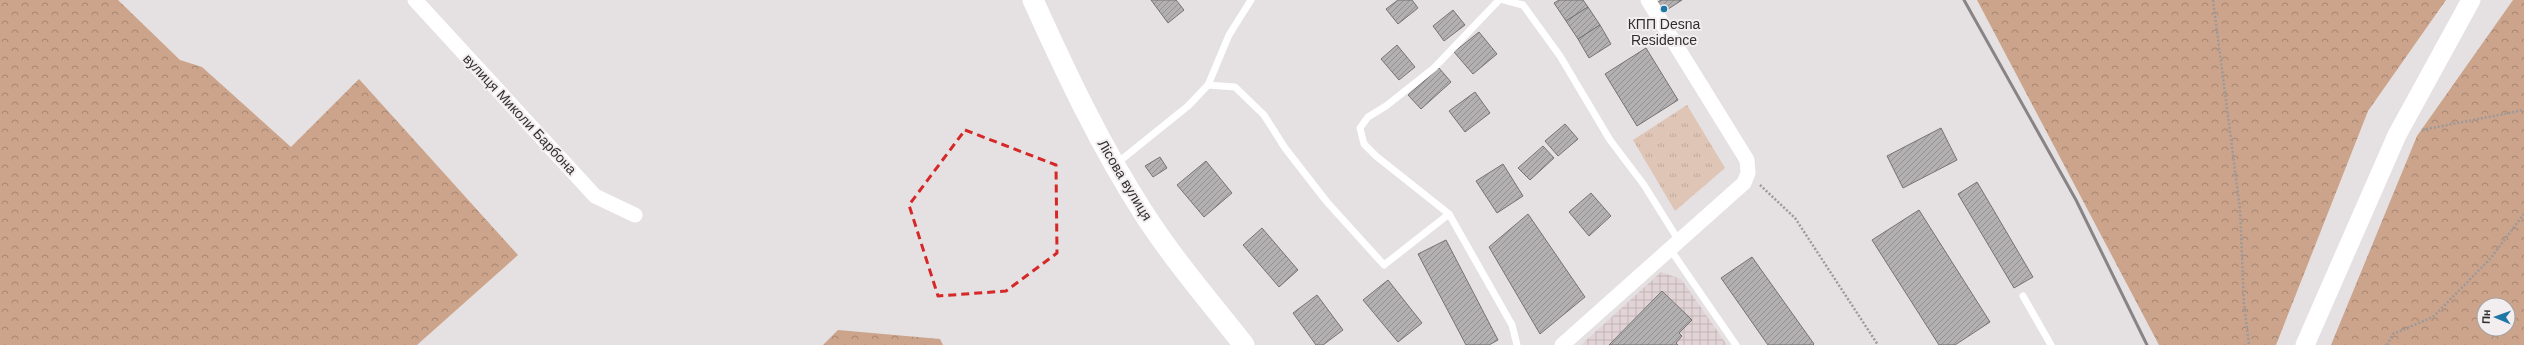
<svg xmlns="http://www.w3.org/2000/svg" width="2524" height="345" viewBox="0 0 2524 345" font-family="Helvetica,sans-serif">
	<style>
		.industrial { fill: url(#industrial-grid) }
		.grass { fill: url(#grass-tufts) }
		.forest { fill: url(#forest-crowns); fill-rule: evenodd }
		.building { fill: url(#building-hatch); stroke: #777375 }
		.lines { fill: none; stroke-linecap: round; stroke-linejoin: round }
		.path { stroke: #9d999a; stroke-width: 2.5; stroke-dasharray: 2 2; stroke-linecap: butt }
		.service { stroke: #fff; stroke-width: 7 }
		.minor { stroke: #fff; stroke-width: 15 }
		.tertiary { stroke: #fff; stroke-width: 19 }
		.secondary { stroke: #fff; stroke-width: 21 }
		.rail { stroke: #888485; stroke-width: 3 }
		.marked { fill: none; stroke: #d62828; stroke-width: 3; stroke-dasharray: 8 5; stroke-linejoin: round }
		.poi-dot { fill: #1e77a6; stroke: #f2edee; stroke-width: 1.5 }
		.labels { text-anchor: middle; stroke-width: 4; stroke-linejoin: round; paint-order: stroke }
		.poi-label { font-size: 14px; fill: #302e2e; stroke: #f2edee }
		.street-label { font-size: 14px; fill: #302e2e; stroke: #f2edee }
	</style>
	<defs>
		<pattern id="industrial-grid" width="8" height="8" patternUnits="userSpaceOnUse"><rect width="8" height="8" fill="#e1d3d6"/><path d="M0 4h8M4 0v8" fill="none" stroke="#c1b5b8"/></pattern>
		<pattern id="grass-tufts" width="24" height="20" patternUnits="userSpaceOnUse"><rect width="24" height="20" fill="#dfc5b5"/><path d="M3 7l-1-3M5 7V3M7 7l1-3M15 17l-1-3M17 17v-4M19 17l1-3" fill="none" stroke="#c0aa9c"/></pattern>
		<pattern id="forest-crowns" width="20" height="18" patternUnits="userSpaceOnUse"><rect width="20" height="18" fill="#cca48b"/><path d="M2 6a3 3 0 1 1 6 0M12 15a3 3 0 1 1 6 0" fill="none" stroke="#a68672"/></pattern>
		<pattern id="building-hatch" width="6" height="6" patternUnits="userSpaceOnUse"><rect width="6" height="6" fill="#b3b0b2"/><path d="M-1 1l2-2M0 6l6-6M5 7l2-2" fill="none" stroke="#929091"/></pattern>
	</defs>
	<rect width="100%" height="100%" fill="#e5e0e1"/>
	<path class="industrial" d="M1661 272 1681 279 1727 345H1581Z"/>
	<path class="grass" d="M1687 105 1725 168 1675 211 1633 140Z"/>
	<g class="forest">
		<path d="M0 0H118L180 60 202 67 291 147 359 79 518 255 417 345H0Z"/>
		<path d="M1977 0H2446L2368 111 2276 345H2159Z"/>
		<path d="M2513 0H2524V345H2331L2417 136ZM2484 305H2508V329H2484Z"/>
		<path d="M838 330 940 339 943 345H823Z"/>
	</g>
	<g class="building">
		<path d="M1151 0H1176L1184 10 1168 23Z"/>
		<path d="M1398 0H1412L1418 8 1398 24 1386 9Z"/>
		<path d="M1559 0H1583L1588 7 1566 21 1554 3Z"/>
		<path d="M1661 0H1682L1662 13 1655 4Z"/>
		<path d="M1588 7 1600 25 1578 39 1566 21Z"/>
		<path d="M1453 10 1465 25 1444 41 1433 26Z"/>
		<path d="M1600 25 1611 44 1589 58 1578 39Z"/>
		<path d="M1479 32 1497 54 1473 74 1454 52Z"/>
		<path d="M1397 45 1415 67 1399 80 1381 59Z"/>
		<path d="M1646 48 1678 100 1637 126 1605 74Z"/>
		<path d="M1439 68 1451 82 1421 109 1408 95Z"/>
		<path d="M1475 92 1490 113 1465 132 1449 111Z"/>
		<path d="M1565 124 1578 139 1558 156 1545 141Z"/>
		<path d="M1941 128 1957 160 1903 188 1887 156Z"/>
		<path d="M1543 146 1554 158 1530 180 1518 168Z"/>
		<path d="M1160 157 1167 168 1153 177 1145 166Z"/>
		<path d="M1206 161 1232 193 1204 217 1177 185Z"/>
		<path d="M1503 164 1523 196 1497 213 1476 181Z"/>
		<path d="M1977 182 2033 277 2014 288 1958 194Z"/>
		<path d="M1591 193 1611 216 1589 236 1569 212Z"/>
		<path d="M1919 210 1990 322 1955 345H1939L1872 240Z"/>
		<path d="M1528 214 1585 297 1540 334 1489 247Z"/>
		<path d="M1262 228 1298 270 1279 287 1243 245Z"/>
		<path d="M1446 240 1498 340 1489 345H1466L1418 254Z"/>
		<path d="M1752 257 1814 344 1813 345H1768L1721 278Z"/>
		<path d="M1388 280 1422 323 1398 342 1363 300Z"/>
		<path d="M1662 291 1692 320 1679 333 1682 336 1676 343 1678 345H1609Z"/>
		<path d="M1317 295 1343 330 1323 345H1316L1293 313Z"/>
	</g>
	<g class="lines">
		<g class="path">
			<path d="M2213 0 2240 209 2244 304 2249 345"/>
			<path d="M2422 130 2524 110"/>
			<path d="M1760 185 1795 218 1878 345"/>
			<path d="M2387 345 2393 334 2433 317 2490 259 2524 214"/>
		</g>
		<g class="service">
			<path d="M1499 0 1434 68 1386 106 1368 117 1360 128 1364 144 1376 156 1449 214 1512 325 1517 345"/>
			<path d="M1504 0 1523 5 1560 56 1610 140 1644 185 1679 241"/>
			<path d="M1208 85 1235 87 1264 115 1285 148 1327 202 1384 265 1449 214"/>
			<path d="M1116 164 1188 106 1208 85 1229 35 1251 0"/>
			<path d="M1670 249 1736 345"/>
			<path d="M2023 296 2051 345"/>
		</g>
		<g class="minor">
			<path d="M415 0 595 196 635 215"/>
			<path d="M1562 345 1744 183 1748 173 1747 160 1648 0"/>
		</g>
		<path class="tertiary" d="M2305 345 2397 135 2471 0"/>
		<path class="secondary" d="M1033 0C1066 73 1100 145 1143 212 1173 259 1210 302 1244 345"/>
		<path class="rail" d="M1964 0 2076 200 2147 345"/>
	</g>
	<path class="marked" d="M965 130 1056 165 1057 253 1006 291 938 296 909 205Z"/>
	<circle class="poi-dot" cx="1664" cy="9" r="4"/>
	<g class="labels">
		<g class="poi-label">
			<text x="1664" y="29">КПП Desna<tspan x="1664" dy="16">Residence</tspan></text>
		</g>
		<g class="street-label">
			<text transform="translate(520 114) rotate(47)" y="5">вулиця Миколи Барбона</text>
			<text transform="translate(1125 180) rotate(59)" y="5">Лісова вулиця</text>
		</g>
	</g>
	<g transform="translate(2496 317) rotate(272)"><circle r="19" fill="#f2edee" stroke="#a4a1a1"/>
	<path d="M0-3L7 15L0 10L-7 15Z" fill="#1e77a6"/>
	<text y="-6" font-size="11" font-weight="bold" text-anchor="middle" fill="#302e2e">Пн</text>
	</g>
</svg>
